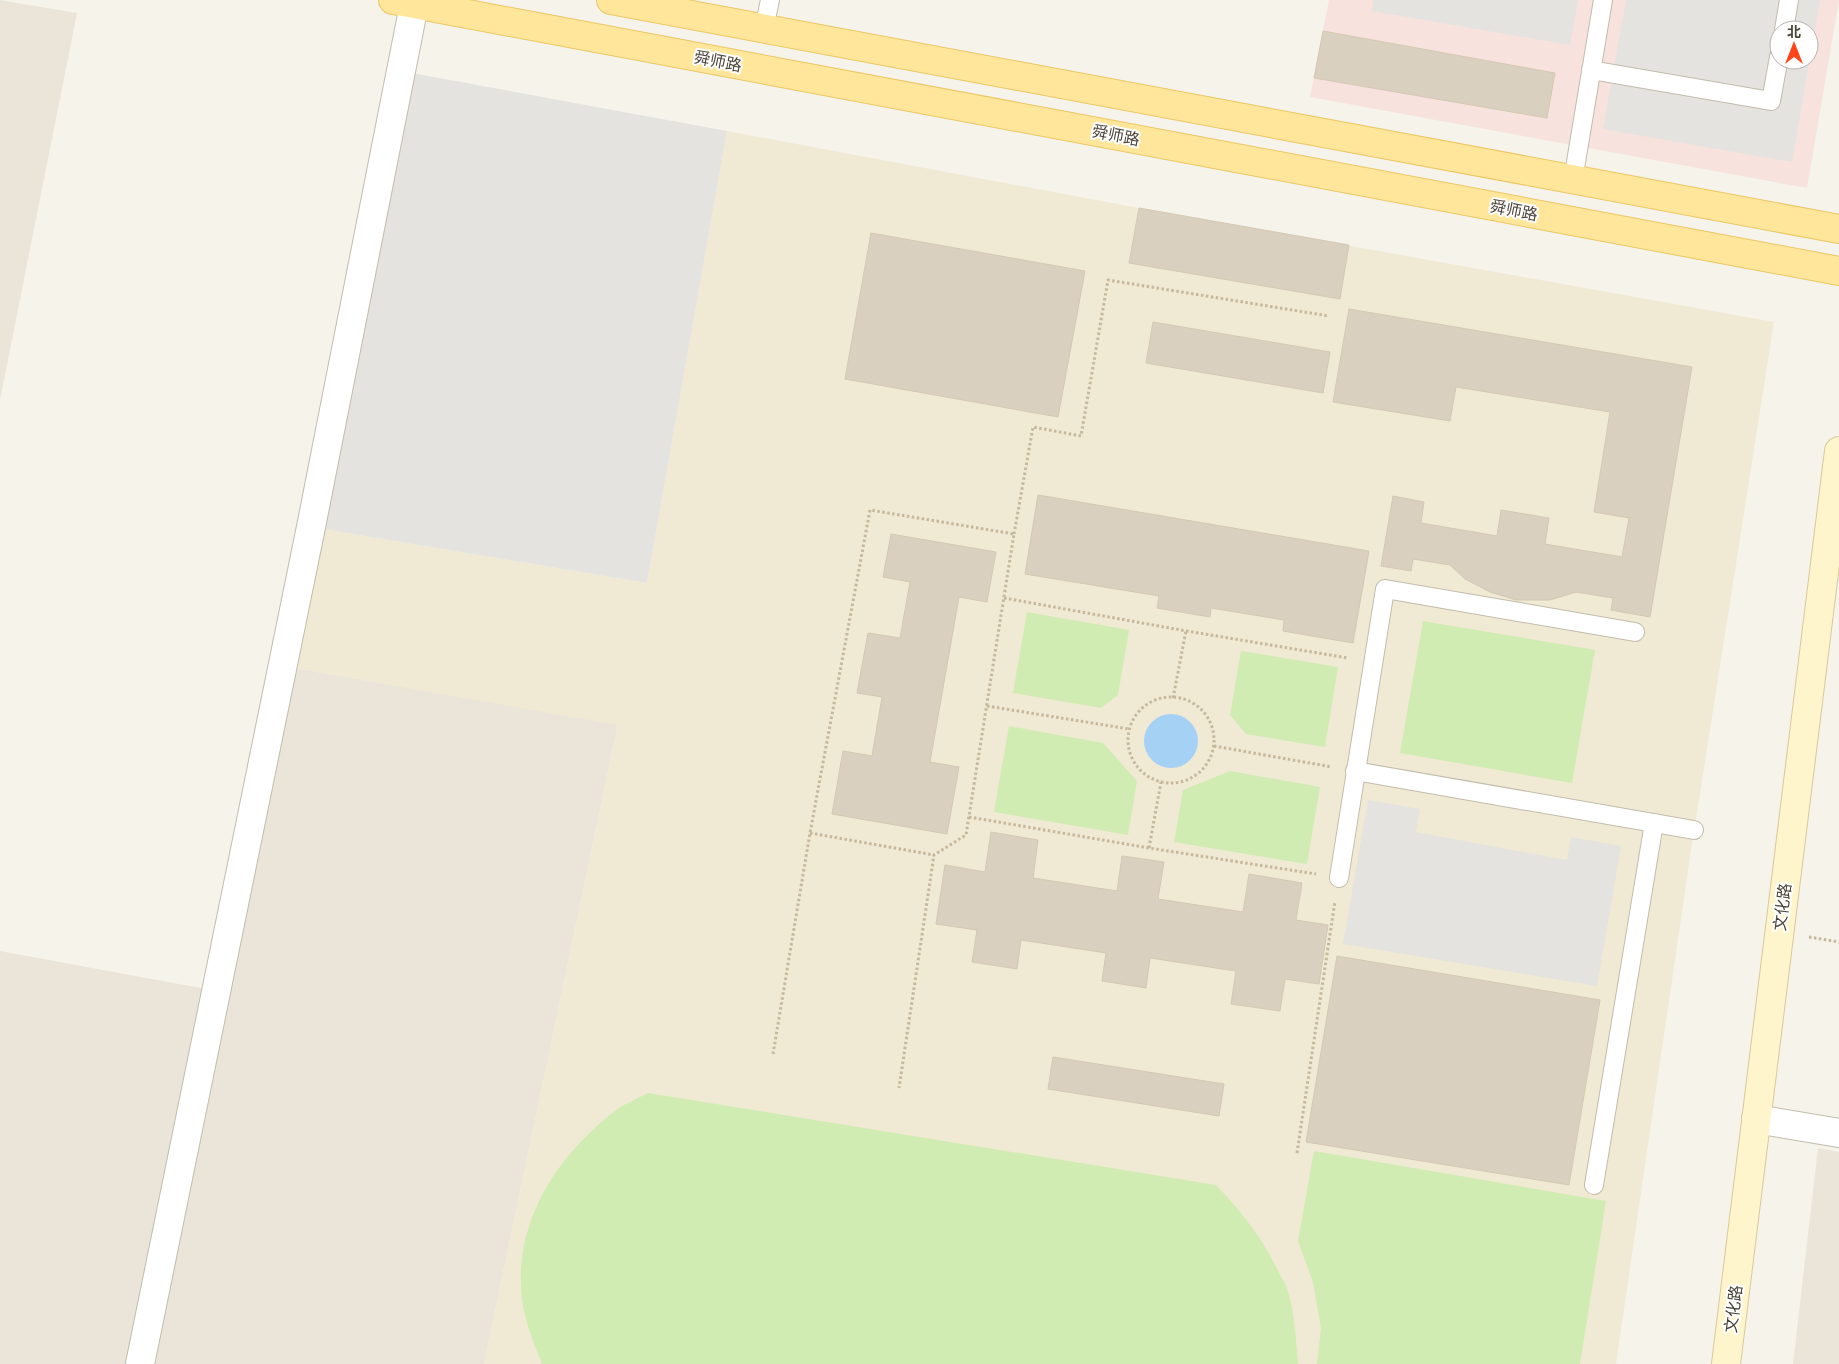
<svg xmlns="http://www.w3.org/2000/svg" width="1839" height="1364" viewBox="0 0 1839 1364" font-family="Overpass,'Noto Sans SC',sans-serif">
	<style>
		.residential { fill: #eae5d8 }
		.education { fill: #f0e9d4 }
		.medical { fill: #f7e2de; fill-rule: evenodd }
		.green { fill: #d0ecb2 }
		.parking { fill: #e5e3df; fill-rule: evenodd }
		.water { fill: #a5d1f5 }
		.building { fill: #d9d0bf; stroke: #d4c8b2 }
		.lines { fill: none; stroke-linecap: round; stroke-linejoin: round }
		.service-casing { stroke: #c2bcac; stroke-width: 20 }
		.minor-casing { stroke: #c2bcac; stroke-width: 30 }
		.secondary-casing { stroke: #d8c998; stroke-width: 30 }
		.primary-casing { stroke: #ebc764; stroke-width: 30 }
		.path { stroke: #c5b89d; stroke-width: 3; stroke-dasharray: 2.5 2.5; stroke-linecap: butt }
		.service { stroke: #fff; stroke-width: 18 }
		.minor { stroke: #fff; stroke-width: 28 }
		.secondary { stroke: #fff5cc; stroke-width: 28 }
		.primary { stroke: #ffe69b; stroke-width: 28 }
		.labels { text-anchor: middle; stroke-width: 4; stroke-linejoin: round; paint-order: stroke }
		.street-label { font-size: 16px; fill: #4b4438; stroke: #fff }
	</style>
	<rect width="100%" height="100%" fill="#f6f3eb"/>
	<g class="residential">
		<path d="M0 0 77 13 0 400Z"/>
		<path d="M282 666 618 724 484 1364H0V951L217 991Z"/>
		<path d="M1818 1148 1839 1152V1364H1793Z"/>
	</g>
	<path class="education" d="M727 131 1139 208 1774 322 1690 857 1616 1364H484L618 725 282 666 311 527 647 583Z"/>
	<path class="medical" d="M1329 0H1839L1807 188 1310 97ZM1779 30H1809V60H1779Z"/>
	<g class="green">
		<path d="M1027 612 1129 630 1118 695 1101 708 1013 693Z"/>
		<path d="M1423 621 1595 650 1572 783 1400 753Z"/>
		<path d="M1241 651 1338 667 1325 747 1246 734 1230 715Z"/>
		<path d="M1009 726 1103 743 1137 781 1128 835 994 812Z"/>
		<path d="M1230 771 1320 787 1307 864 1174 842 1183 790Z"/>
		<path d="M648 1093 1216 1185C1242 1212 1264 1240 1279 1273 1283 1280 1287 1287 1289 1295 1295 1317 1296 1341 1298 1364H542C532 1339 522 1314 521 1287 517 1216 561 1152 615 1111 624 1104 637 1099 648 1093Z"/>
		<path d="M1314 1151 1606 1201 1580 1364H1317L1321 1328 1313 1282 1298 1241Z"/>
	</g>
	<g class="parking">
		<path d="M1373 0H1578L1570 45 1372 11Z"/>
		<path d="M1626 0H1820L1792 162 1603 129ZM1779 30H1809V60H1779Z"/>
		<path d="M401 71 727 131 647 583 311 527Z"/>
		<path d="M1368 800 1420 809 1416 832 1567 860 1571 837 1621 846 1597 986 1343 944Z"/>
	</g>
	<circle class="water" cx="1171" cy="741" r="27"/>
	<g class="building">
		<path d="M1323 31 1555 73 1547 118 1314 78Z"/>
		<path d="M1139 208 1349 245 1340 299 1129 263Z"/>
		<path d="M871 233 1085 271 1058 417 845 379Z"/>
		<path d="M1349 309 1692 367 1650 617 1611 610 1613 598 1576 592 1550 600H1516L1490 592 1465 579 1450 565 1413 559 1411 571 1381 566 1393 496 1424 502 1421 523 1497 536 1501 510 1549 518 1545 544 1622 557 1629 518 1594 512 1610 412 1456 387 1450 421 1333 402Z"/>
		<path d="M1153 322 1330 352 1323 393 1146 363Z"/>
		<path d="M1038 495 1369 551 1353 643 1283 631 1284 620 1211 608 1210 617 1157 608 1159 596 1025 574Z"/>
		<path d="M891 534 996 552 987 602 959 597 930 762 959 767 947 834 832 814 843 751 872 756 882 697 857 693 868 633 900 638 910 582 883 577Z"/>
		<path d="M991 832 1038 840 1033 878 1117 891 1122 856 1164 862 1158 899 1243 912 1249 874 1302 883 1296 920 1328 925 1319 984 1285 979 1280 1011 1231 1004 1236 971 1150 958 1146 988 1102 981 1106 953 1021 940 1017 969 972 962 977 930 936 924 945 865 985 872Z"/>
		<path d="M1337 956 1600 1000 1569 1185 1306 1142Z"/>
		<path d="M1053 1057 1224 1084 1219 1116 1048 1089Z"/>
	</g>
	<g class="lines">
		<g class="service-casing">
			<g id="service">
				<path d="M764 29 770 0"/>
				<path d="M1784 30 1789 0"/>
				<path d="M1591 70 1771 101 1779 57"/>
				<path d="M1573 180 1603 0"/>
				<path d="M1355 771 1694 830"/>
				<path d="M1339 878 1385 589 1635 632"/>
				<path d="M1594 1185 1654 823"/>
			</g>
		</g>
		<g class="minor-casing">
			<g id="minor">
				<path d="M1756 1119 1839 1133"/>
				<path d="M140 1364 311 527 415 0"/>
			</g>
		</g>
		<g class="secondary-casing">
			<path id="secondary" d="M1726 1364 1839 451"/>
		</g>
		<g class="primary-casing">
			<g id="primary">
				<path d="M393 0 1839 271"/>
				<path d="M611 0 1839 229"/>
			</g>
		</g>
		<g class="path">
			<path d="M1014 534 1033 427 1081 436 1108 280 1329 316"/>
			<path d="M1004 598 1181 630 1348 658"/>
			<circle cx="1171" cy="740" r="43"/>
			<path d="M1173 698 1186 631"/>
			<path d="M987 706 1129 729"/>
			<path d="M1214 746 1332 767"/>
			<path d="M969 817 1149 848 1316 874"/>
			<path d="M810 833 934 855"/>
			<path d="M1149 848 1161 782"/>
			<path d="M1809 937 1839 942"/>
			<path d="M773 1054 810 833 870 510 1014 534 966 835 934 855 899 1088"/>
			<path d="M1297 1153 1335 901"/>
		</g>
		<use href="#service" class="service"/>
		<use href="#minor" class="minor"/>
		<use href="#secondary" class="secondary"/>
		<use href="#primary" class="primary"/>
	</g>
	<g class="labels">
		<g class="street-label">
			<text transform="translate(718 61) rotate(11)" y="6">舜师路</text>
			<text transform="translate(1116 135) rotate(11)" y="6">舜师路</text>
			<text transform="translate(1514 210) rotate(11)" y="6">舜师路</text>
			<text transform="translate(1782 907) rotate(-83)" y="6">文化路</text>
			<text transform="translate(1733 1309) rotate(-83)" y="6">文化路</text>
		</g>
	</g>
	<g transform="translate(1794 45)"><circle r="24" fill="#ffffff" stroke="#b7b4af"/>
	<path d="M0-4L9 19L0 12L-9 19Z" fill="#ff4419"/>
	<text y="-8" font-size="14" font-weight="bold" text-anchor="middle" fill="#4b4438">北</text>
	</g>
</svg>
